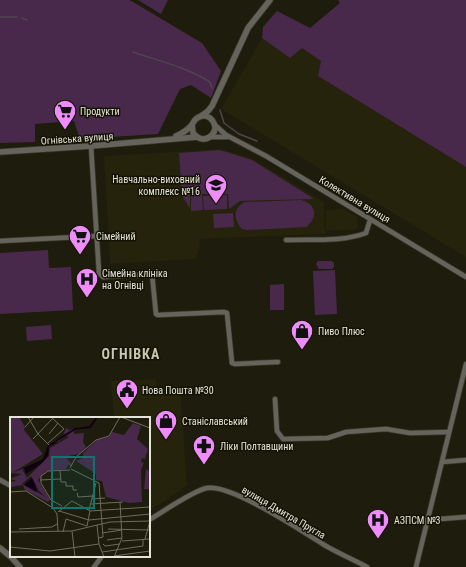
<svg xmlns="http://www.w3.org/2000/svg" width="466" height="567" viewBox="0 0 466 567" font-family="'Roboto Condensed',sans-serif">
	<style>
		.built { fill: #25230b }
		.green { fill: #48294c }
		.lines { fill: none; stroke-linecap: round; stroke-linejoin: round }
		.stream { stroke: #50444f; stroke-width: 1.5 }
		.minor-casing { stroke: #3a3829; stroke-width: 6 }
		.tertiary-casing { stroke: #3a3829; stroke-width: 7 }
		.minor { stroke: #65645c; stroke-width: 4.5 }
		.tertiary { stroke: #65645c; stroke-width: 5.5 }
		.labels { text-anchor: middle; stroke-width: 3; stroke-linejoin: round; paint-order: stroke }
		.poi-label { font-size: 10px; fill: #e4e4d9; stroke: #151304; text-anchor: start }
		.street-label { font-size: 10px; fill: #e4e4d9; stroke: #151304 }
		.district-label { font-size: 14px; font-weight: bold; letter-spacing: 1px; fill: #c9c8b2; stroke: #151304 }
		.inset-river { fill: none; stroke: #110014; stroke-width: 2 }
		.inset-road { fill: none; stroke: #6d6c5e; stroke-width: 1 }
		.view { fill: #0f766e; fill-opacity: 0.15; stroke: #0f766e; stroke-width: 2 }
		.inset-edge { fill: none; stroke: #e4e4d9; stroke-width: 2 }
	</style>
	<rect width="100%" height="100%" fill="#1e1c0c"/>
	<g class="built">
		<path d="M262 38 290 58 302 48 321 61 318 76 466 167V257L221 109Z"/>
		<path d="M221 149 251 158 324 202 325 234 199 239 200 248 195 259 110 264 104 156Z"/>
		<path d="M344 209 357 217 358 228 353 230 326 231V210Z"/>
		<path d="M156 379 157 388 180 386 187 486 149 511V418H114L111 381Z"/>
	</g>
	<g class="green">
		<path d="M0 0H129L133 2 202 43 221 71 211 98 191 85 180 89 158 134 80 139 74 121 35 124V142L0 143Z"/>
		<path d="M138 0H168L161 14Z"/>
		<path d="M338 0H466V167L318 76 321 61 302 48 290 58 262 38 263 27 277 11 310 28 340 3Z"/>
		<path d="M220 150 252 160 314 199 240 201 229 209 228 194H203L202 193 203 210 191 211V193L202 192H190V208L182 196 179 153Z"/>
		<path d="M227 195V209L204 210 203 196Z"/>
		<path d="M301 200C316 204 319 217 306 227L247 230 242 229C233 220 233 207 245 202Z"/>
		<path d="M233 213 234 227 214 228 213 214Z"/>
		<path d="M48 250 49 268 71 267 73 310 0 314V253Z"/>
		<path d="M318 261H332L334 263V267L332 269H319L316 264Z"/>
		<path d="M335 270 337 314 315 315 313 271Z"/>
		<path d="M284 284V310H270V285Z"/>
		<path d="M51 325 52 339 27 341 26 327Z"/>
	</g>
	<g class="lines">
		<g class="stream">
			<path d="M0 17H17"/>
			<path d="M22 18 27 20"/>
			<path d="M133 52C159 61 186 67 210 82L212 88"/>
			<path d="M220 110 224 123 239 134 257 141"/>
		</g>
		<g class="minor-casing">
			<g id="minor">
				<path d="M215 125 226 135 266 156 466 277"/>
				<path d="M210 137H227"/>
				<path d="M91 146 99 273 103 277 152 274 156 314 158 315 224 312 227 313 232 363 235 364 278 362"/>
				<path d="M286 240C311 239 343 242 366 233L370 220"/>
				<path d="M0 241 97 236"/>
				<path d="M275 399 277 431 283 439 328 438 346 432 386 429 410 433 449 432"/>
				<path d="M442 462 466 460"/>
				<path d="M0 480 11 486"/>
				<path d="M149 520C163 512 192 491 207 488 232 484 303 532 326 546 340 554 354 560 367 567"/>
				<path d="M427 520 466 517"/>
				<path d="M94 567 102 556"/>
				<path d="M416 567 466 364"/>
			</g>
		</g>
		<g class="tertiary-casing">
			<g id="tertiary">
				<path d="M201 116 208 111 212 106 248 28 270 0"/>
				<path d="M176 136C181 134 187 130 191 126 194 122 194 119 199 117 210 112 220 126 212 135 205 142 198 139 193 133L192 125"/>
				<path d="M0 152 91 146 197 137"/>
				<path d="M0 548 11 557 20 567"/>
			</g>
		</g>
		<use href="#minor" class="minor"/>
		<use href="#tertiary" class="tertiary"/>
	</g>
	<defs>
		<g id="supermarket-pin" transform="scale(1.15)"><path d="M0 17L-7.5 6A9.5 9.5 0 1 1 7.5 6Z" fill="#ed8cfa" stroke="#151304"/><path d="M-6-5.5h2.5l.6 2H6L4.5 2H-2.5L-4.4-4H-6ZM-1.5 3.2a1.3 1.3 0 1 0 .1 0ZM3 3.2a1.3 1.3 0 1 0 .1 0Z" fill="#111"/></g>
		<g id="school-pin" transform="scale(1.15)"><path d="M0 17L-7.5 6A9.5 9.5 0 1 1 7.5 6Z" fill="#ed8cfa" stroke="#151304"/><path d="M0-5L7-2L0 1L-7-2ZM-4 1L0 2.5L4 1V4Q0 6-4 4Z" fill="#111"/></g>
		<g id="hospital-pin" transform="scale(1.15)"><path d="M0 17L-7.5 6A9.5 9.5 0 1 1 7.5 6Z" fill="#ed8cfa" stroke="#151304"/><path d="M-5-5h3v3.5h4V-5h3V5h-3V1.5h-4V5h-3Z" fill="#111"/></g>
		<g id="shop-pin" transform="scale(1.15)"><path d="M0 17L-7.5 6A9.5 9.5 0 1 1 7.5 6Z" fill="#ed8cfa" stroke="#151304"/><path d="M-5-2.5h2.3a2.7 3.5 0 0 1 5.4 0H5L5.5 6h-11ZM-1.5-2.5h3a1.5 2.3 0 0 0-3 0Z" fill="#111"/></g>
		<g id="civic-pin" transform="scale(1.15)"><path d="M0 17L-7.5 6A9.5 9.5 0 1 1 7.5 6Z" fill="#ed8cfa" stroke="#151304"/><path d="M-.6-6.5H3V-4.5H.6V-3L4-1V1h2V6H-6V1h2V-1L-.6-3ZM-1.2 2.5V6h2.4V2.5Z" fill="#111"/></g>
		<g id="pharmacy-pin" transform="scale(1.15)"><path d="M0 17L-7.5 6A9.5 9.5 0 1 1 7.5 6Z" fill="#ed8cfa" stroke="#151304"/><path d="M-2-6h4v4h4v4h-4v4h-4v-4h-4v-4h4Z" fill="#111"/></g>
	</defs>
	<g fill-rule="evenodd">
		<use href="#supermarket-pin" x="65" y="111"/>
		<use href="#school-pin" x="216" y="185"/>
		<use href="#supermarket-pin" x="80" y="236"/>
		<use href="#hospital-pin" x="87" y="279"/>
		<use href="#shop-pin" x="302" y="331"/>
		<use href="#civic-pin" x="127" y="390"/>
		<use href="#shop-pin" x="166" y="421"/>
		<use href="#pharmacy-pin" x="204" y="446"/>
		<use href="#hospital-pin" x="378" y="520"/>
	</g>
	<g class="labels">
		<g class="poi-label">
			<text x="80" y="115">Продукти</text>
			<text x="200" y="183" text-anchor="end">Навчально-виховний<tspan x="200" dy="12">комплекс №16</tspan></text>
			<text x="96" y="240">Сімейний</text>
			<text x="102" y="277">Сімейна клініка<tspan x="102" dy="12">на Огнівці</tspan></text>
			<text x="318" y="335">Пиво Плюс</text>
			<text x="142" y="394">Нова Пошта №30</text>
			<text x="182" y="425">Станіславський</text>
			<text x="220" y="450">Ліки Полтавщини</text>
			<text x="394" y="524">АЗПСМ №3</text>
		</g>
		<g class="street-label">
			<text transform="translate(77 138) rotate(-4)" y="4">Огнівська вулиця</text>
			<text transform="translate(355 199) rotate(31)" y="4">Колективна вулиця</text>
			<text transform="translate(284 512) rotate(30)" y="4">вулиця Дмитра Пругла</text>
		</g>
		<g class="district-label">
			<text x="131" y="359">ОГНІВКА</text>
		</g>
	</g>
	<g transform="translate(10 417)">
		<rect width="140" height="140" fill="#1e1c0c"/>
		<path d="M0 0H9L15 10 14 13 33 37 2 56 12 52 17 61 39 39 40 31 59 20 56 19 48 25 46 23 53 19 56 11 59 13 75 9 64 14V17L74 16 73 25 76 30 69 37 58 39 57 42 62 47 61 49 58 48 56 52 36 54 28 63 40 83 38 85 15 73 13 68 0 70V65L7 64 0 62 12 57 0 56ZM21 59 29 74 36 80 12 67ZM123 6 131 9 127 22 138 32 135 42 132 41 131 45 134 46 131 53 132 85 119 86 96 80 92 64 86 63V57L66 44 73 41V36L87 23 99 20 102 15 114 18ZM136 52 140 55V72H134Z" fill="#48294c" fill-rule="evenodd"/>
		<path d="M45 24 46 26 39 29 38 39 32 46 16 57 14 51 33 42 38 28ZM22 61 25 67 27 75 14 68Z" fill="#110014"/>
		<path class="inset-river" d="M46 24 65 12 80 10 87 0"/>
		<path class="inset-road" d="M18 0 28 17 39 28M111 0 140 11M15 10 24 0M39 17 48 6M23 22 44 0M38 26 54 12 41 0M60 51 66 40 86 23 99 19 110 0M61 52 89 66 93 120 88 121M50 54 51 65H56V69H63V73H67M30 63 51 62M0 75 16 74 43 91 47 97 48 114M67 76 68 80 83 79M82 82 95 81M41 83 31 66V59L38 54 60 53M41 83 52 89M81 87 113 85M79 93 86 66M49 94 79 103 140 97M80 94 140 90M48 95 62 84 80 94M87 108 89 127 94 140M77 109 80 94M9 112 42 110 47 107M98 112 139 113M62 114 100 105 140 104M0 115 62 114 65 140M53 115 56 102 77 109M92 116 112 113M135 122 140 104M97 123 112 121M112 124 140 122M93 127 95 129 110 127M0 130 40 134 89 127M92 135 133 129V122M104 139 140 134M104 140 112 121 110 85"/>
		<path class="view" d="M42 40H84V91H42Z"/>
		<rect width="140" height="140" class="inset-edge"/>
	</g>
</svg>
